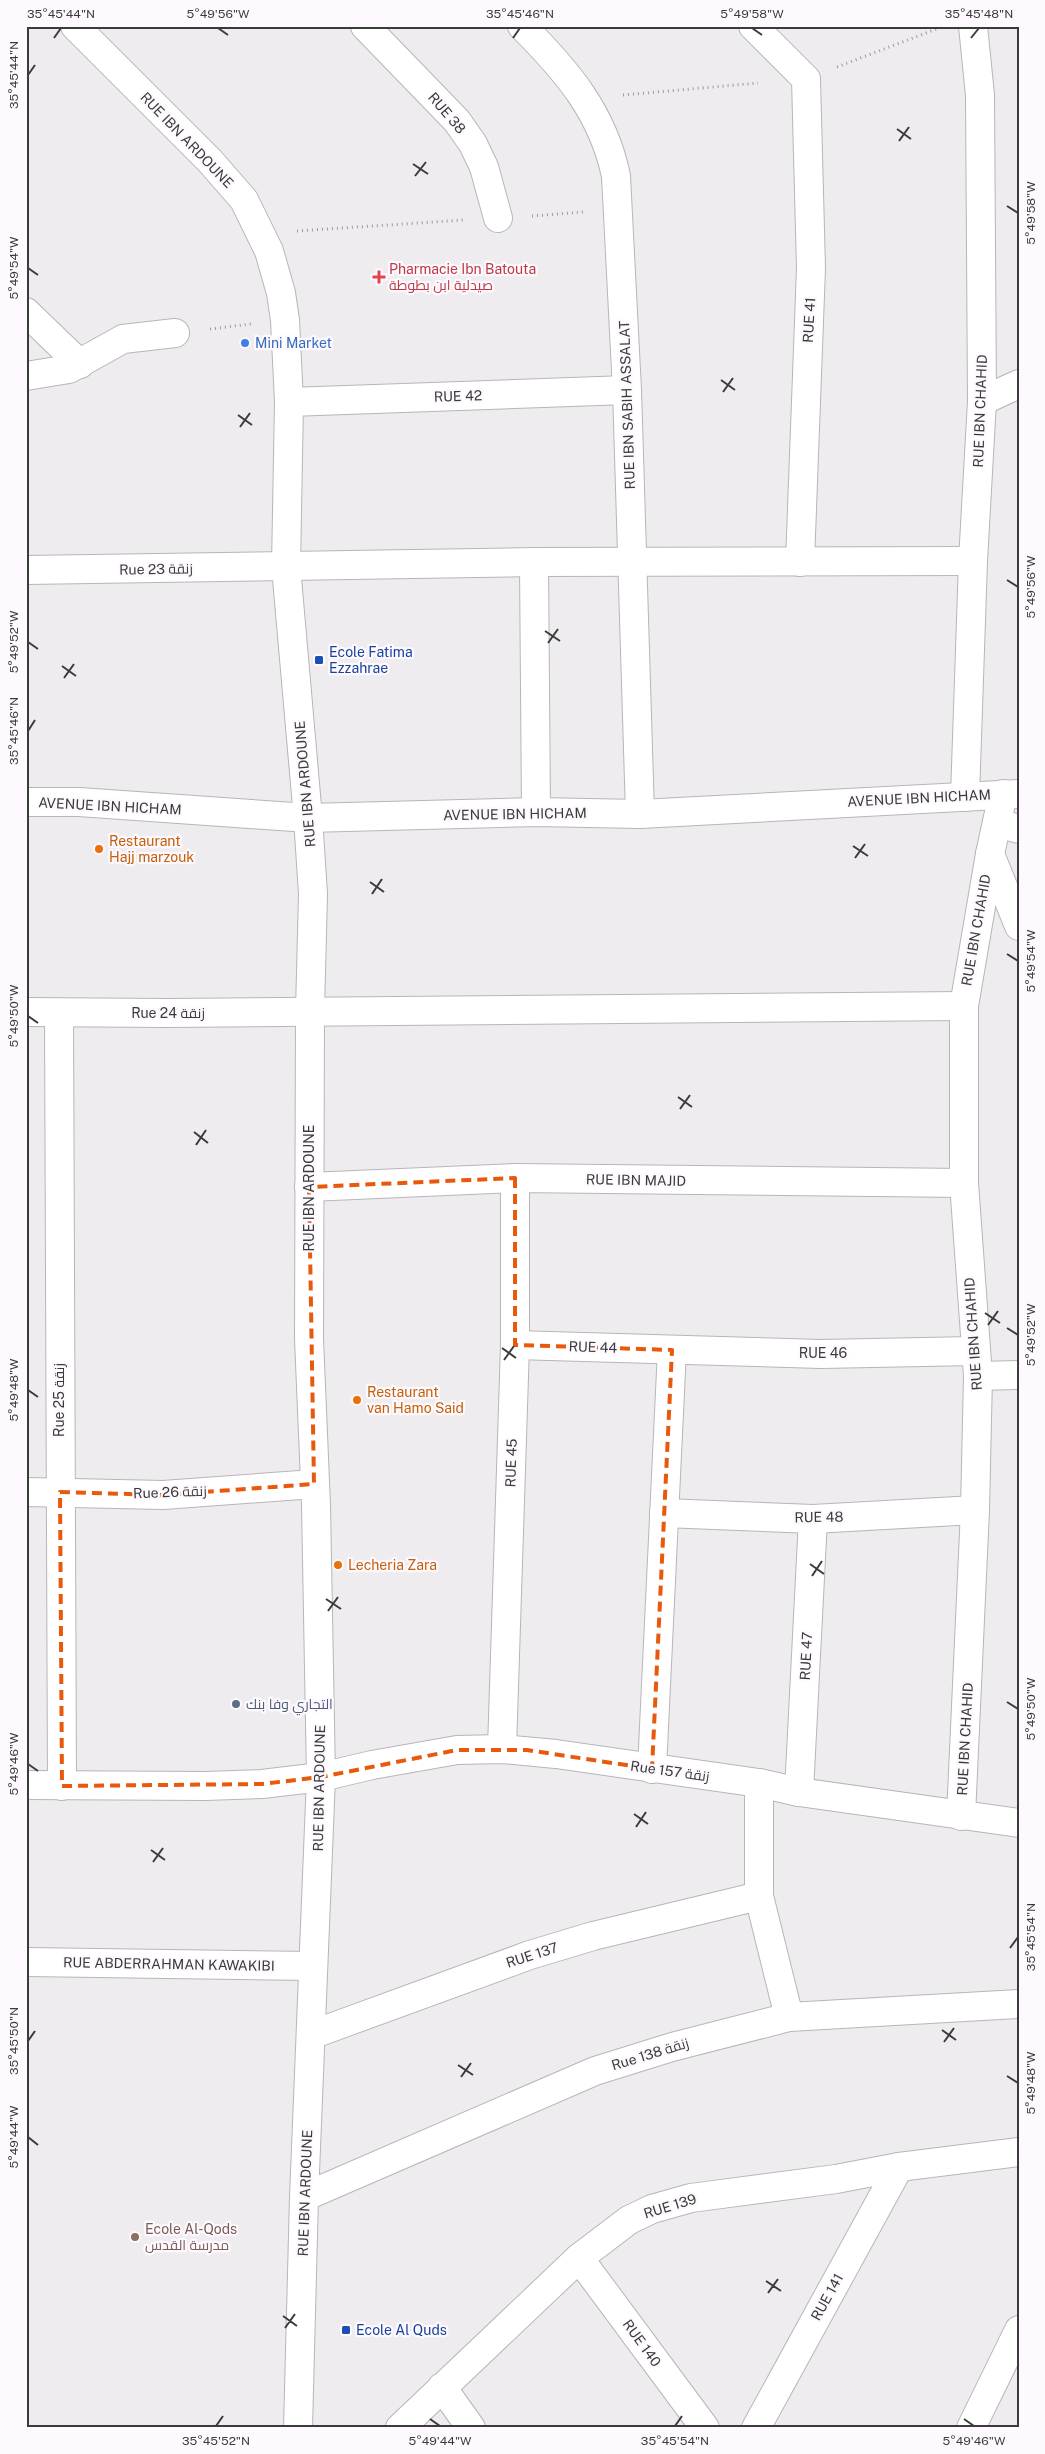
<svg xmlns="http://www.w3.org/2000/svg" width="1045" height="2454" viewBox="0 0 1045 2454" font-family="'Public Sans',Cairo,sans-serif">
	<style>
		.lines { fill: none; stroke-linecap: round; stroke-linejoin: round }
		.minor-casing { stroke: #b8b5b9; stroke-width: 30 }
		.path { stroke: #9c9a9d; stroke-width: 3; stroke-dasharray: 1 4; stroke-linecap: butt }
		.minor { stroke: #fff; stroke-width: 28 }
		.marked { fill: none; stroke: #e8590c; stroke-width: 4; stroke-dasharray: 10 6; stroke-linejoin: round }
		.ticks { fill: none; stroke: #3c3b3c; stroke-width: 2 }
		.health-dot { fill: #e0444e; stroke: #fdf9fe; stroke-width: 2 }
		.shop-dot { fill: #3f7fe0; stroke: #fdf9fe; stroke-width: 2 }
		.transit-dot { fill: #1a4fb4; stroke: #fdf9fe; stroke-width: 2 }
		.food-dot { fill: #e8710a; stroke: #fdf9fe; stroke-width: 2 }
		.service-dot { fill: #5c6f8a; stroke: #fdf9fe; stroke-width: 2 }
		.education-dot { fill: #8d6e63; stroke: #fdf9fe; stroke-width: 2 }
		.labels { text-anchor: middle; stroke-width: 4.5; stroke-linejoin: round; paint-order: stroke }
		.street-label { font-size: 14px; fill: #3c3b3c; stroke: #fdf9fe }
		.health-label { font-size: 14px; fill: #be3a42; stroke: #fdf9fe; text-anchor: start }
		.shop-label { font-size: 14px; fill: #366cbe; stroke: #fdf9fe; text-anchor: start }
		.transit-label { font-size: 14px; fill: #164399; stroke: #fdf9fe; text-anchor: start }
		.food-label { font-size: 14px; fill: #c56008; stroke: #fdf9fe; text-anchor: start }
		.service-label { font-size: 14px; fill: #4e5e75; stroke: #fdf9fe; text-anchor: start }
		.education-label { font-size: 14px; fill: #785e54; stroke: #fdf9fe; text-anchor: start }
		.neatline { fill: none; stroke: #3c3b3c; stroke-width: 2 }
		.ticks-label { font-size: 12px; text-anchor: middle; fill: #3c3b3c }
	</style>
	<rect width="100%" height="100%" fill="#efecf0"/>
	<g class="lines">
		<g class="minor-casing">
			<g id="minor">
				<path d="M75 26 210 161 244 200 269 251 281 293 285 320 289 402 286 567 308 818 313 894 310 1011 309 1339 316 1505 321 1777 304 2197 298 2428"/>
				<path d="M365 26 457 121 473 144 484 167 498 218"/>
				<path d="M522 26C567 71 603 113 616 176L627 390 640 814"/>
				<path d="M753 26 806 79 811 268 800 562"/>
				<path d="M26 312 80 364"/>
				<path d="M26 376 69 369 123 339 175 333"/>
				<path d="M982 401 1019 384"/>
				<path d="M289 402 627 390"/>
				<path d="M534 562 536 812"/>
				<path d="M26 570 534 562 973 561"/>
				<path d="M1003 794 990 854 1019 926"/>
				<path d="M965 797 973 561 982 401 980 95 973 26"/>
				<path d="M26 802H79L308 818 536 812 640 814 1019 794"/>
				<path d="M997 823 1019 829"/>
				<path d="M26 1012 167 1013 964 1006"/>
				<path d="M59 1013 62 1786"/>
				<path d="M309 1187 515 1178 964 1183"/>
				<path d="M515 1345 821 1354 974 1351"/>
				<path d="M978 1376 1019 1375"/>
				<path d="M26 1492 163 1495 314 1484"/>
				<path d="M664 1513 813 1519 975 1510"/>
				<path d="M502 1749 515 1345V1178"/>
				<path d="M652 1769 672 1350"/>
				<path d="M759 1783V1896L789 2017"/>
				<path d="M26 1785 205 1786 262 1784 321 1777 372 1765 457 1750 502 1749 556 1754 759 1783 799 1792 1019 1823"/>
				<path d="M799 1792 813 1519"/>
				<path d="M961 1816 975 1510 978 1376 964 1183V1006L990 854"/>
				<path d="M26 1962 313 1966"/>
				<path d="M311 2035 530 1955 593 1936 759 1896"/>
				<path d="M304 2197 595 2071 672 2047 789 2017 1019 2004"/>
				<path d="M579 2258 705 2428"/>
				<path d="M442 2387 471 2428"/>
				<path d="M400 2428 579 2258 629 2220 652 2209 691 2198 836 2179 899 2167 1019 2152"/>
				<path d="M756 2428 899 2167"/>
				<path d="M971 2428 1019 2330"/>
			</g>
		</g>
		<g class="path">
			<path d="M837 67 939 28"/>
			<path d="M623 95 758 83"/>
			<path d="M532 216 583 212"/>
			<path d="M297 231 463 220"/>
			<path d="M210 329 251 324"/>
		</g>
		<use href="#minor" class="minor"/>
	</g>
	<path class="marked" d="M515 1178V1345L672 1350 652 1769 527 1750H457L321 1777 262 1784 62 1786 60 1492 163 1495 314 1484 309 1187Z"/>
	<path class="ticks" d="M218 28 228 35M752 28 762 35M54 38 61 28M513 38 520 28M971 38 979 28M28 75 35 65M897 129 911 139M899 141 909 127M413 164 428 174M415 176 426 162M1007 206 1018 213M28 268 38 275M721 380 735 390M723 392 733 378M238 415 252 425M240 427 250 413M1007 580 1018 587M545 631 560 641M28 642 38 649M548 643 558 629M62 666 76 676M64 678 74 664M28 731 35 720M853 846 868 856M855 858 865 844M370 882 384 892M372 894 382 879M1007 954 1018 961M28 1016 38 1023M678 1097 692 1107M680 1109 690 1095M194 1132 208 1143M196 1145 206 1130M985 1313 1000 1323M988 1325 998 1311M1007 1328 1018 1335M502 1348 516 1358M504 1360 514 1346M28 1390 38 1397M810 1564 824 1574M812 1576 822 1561M326 1599 341 1609M328 1611 338 1597M1007 1702 1018 1709M28 1764 38 1771M634 1814 648 1824M636 1827 646 1812M151 1850 165 1860M153 1862 163 1848M1010 1948 1018 1937M942 2030 956 2040M28 2041 35 2031M944 2042 954 2028M458 2065 473 2075M1007 2076 1018 2083M461 2077 471 2063M28 2137 38 2145M766 2281 781 2291M768 2293 778 2279M283 2316 297 2326M285 2328 295 2314M430 2419 440 2426M964 2419 974 2426M216 2426 223 2416M675 2426 682 2416"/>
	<path class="health-dot" d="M376.5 269.5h5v5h5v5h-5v5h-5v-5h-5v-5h5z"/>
	<circle class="shop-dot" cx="245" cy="343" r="5"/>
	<g class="transit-dot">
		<rect x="314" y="655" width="10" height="10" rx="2.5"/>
		<rect x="341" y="2325" width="10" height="10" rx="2.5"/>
	</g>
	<g class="food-dot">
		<circle cx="99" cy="849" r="5"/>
		<circle cx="357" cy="1400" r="5"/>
		<circle cx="338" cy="1565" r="5"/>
	</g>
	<circle class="service-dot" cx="236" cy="1704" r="5"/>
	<circle class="education-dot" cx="135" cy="2237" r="5"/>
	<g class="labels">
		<g class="street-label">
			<text transform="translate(447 113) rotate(49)" y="5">RUE 38</text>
			<text transform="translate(187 140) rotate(46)" y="5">RUE IBN ARDOUNE</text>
			<text transform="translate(809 320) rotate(-87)" y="5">RUE 41</text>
			<text transform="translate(458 396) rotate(-2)" y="5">RUE 42</text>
			<text transform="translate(627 405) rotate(-92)" y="5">RUE IBN SABIH ASSALAT</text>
			<text transform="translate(980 411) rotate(-88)" y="5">RUE IBN CHAHID</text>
			<text transform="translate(156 569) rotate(-1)" y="5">Rue 23 زنقة</text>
			<text transform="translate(305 784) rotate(-95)" y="5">RUE IBN ARDOUNE</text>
			<text transform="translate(919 798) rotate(-3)" y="5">AVENUE IBN HICHAM</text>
			<text transform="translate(110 806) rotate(3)" y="5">AVENUE IBN HICHAM</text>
			<text transform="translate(515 814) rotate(-1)" y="5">AVENUE IBN HICHAM</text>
			<text transform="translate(976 930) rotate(-80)" y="5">RUE IBN CHAHID</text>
			<text x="168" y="1018">Rue 24 زنقة</text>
			<text transform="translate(636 1180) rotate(1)" y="5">RUE IBN MAJID</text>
			<text transform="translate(309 1188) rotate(-90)" y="5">RUE IBN ARDOUNE</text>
			<text transform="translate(973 1334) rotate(-94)" y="5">RUE IBN CHAHID</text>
			<text transform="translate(593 1347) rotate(2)" y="5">RUE 44</text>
			<text x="823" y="1358">RUE 46</text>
			<text transform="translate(59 1400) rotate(-90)" y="5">Rue 25 زنقة</text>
			<text transform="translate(511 1463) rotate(-88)" y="5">RUE 45</text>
			<text transform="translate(170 1492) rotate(-2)" y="5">Rue 26 زنقة</text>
			<text transform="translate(819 1517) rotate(-1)" y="5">RUE 48</text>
			<text transform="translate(806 1656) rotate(-87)" y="5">RUE 47</text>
			<text transform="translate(965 1739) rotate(-87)" y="5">RUE IBN CHAHID</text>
			<text transform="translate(670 1771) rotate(8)" y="5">Rue 157 زنقة</text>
			<text transform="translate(319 1788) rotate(-89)" y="5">RUE IBN ARDOUNE</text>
			<text transform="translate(532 1955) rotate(-18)" y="5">RUE 137</text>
			<text transform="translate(169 1964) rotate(1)" y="5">RUE ABDERRAHMAN KAWAKIBI</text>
			<text transform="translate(650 2054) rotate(-17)" y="5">Rue 138 زنقة</text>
			<text transform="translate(305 2193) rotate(-88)" y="5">RUE IBN ARDOUNE</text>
			<text transform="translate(670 2206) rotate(-17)" y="5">RUE 139</text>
			<text transform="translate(827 2297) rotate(-61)" y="5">RUE 141</text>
			<text transform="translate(642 2343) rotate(54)" y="5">RUE 140</text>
		</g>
		<g class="health-label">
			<text x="389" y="274">Pharmacie Ibn Batouta<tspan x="389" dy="16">صيدلية ابن بطوطة</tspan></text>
		</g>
		<g class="shop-label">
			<text x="255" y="348">Mini Market</text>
		</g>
		<g class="transit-label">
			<text x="329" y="657">Ecole Fatima<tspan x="329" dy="16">Ezzahrae</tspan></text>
			<text x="356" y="2335">Ecole Al Quds</text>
		</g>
		<g class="food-label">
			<text x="109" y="846">Restaurant<tspan x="109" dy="16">Hajj marzouk</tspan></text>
			<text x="367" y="1397">Restaurant<tspan x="367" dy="16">van Hamo Said</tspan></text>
			<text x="348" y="1570">Lecheria Zara</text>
		</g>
		<g class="service-label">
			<text x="246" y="1709">التجاري وفا بنك</text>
		</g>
		<g class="education-label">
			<text x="145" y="2234">Ecole Al-Qods<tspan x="145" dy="16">مدرسة القدس</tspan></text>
		</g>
	</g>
	<rect width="1045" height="2454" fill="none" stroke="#fdf9fe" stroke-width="55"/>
	<rect x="28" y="28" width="990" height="2398" class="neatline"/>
	<g class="ticks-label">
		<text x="61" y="18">35°45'44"N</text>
		<text x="218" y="18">5°49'56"W</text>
		<text x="520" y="18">35°45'46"N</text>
		<text x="752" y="18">5°49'58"W</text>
		<text x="979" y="18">35°45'48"N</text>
		<text transform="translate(14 75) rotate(-90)" y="4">35°45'44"N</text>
		<text transform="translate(1031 213) rotate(-90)" y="4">5°49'58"W</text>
		<text transform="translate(14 268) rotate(-90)" y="4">5°49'54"W</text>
		<text transform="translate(1031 587) rotate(-90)" y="4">5°49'56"W</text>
		<text transform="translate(14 642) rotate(-90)" y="4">5°49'52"W</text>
		<text transform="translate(14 731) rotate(-90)" y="4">35°45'46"N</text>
		<text transform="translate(1031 961) rotate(-90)" y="4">5°49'54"W</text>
		<text transform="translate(14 1016) rotate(-90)" y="4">5°49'50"W</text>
		<text transform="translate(1031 1335) rotate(-90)" y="4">5°49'52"W</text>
		<text transform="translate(14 1390) rotate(-90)" y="4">5°49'48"W</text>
		<text transform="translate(1031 1709) rotate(-90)" y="4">5°49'50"W</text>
		<text transform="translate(14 1764) rotate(-90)" y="4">5°49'46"W</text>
		<text transform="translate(1031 1937) rotate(-90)" y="4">35°45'54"N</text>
		<text transform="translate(14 2041) rotate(-90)" y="4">35°45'50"N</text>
		<text transform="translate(1031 2083) rotate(-90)" y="4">5°49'48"W</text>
		<text transform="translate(14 2137) rotate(-90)" y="4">5°49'44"W</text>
		<text x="216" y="2445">35°45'52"N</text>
		<text x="440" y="2445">5°49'44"W</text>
		<text x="675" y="2445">35°45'54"N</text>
		<text x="974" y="2445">5°49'46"W</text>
	</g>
</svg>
